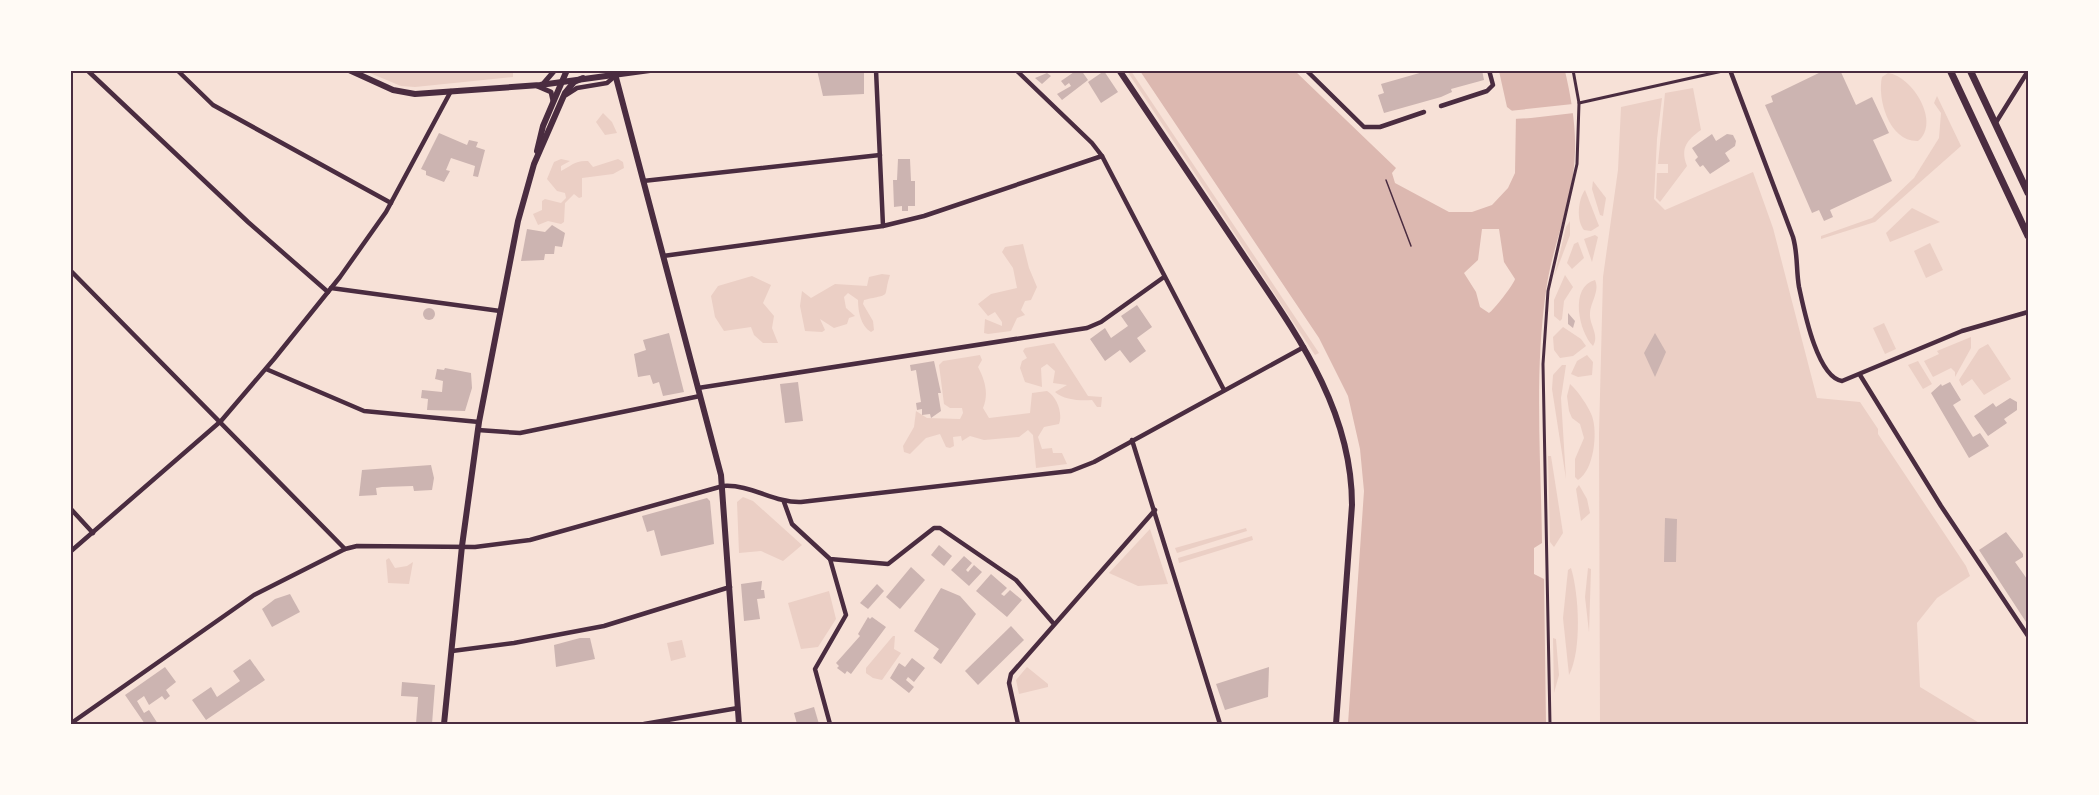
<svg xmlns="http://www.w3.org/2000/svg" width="2099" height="795" viewBox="0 0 2099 795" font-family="Lato,sans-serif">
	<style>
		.green { fill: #ebcfc5 }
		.water { fill: #dcb8b0; fill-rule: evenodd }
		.pier { fill: #f7e1d7 }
		.building { fill: #ccb4b1 }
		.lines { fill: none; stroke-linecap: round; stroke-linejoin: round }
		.path { stroke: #4a2c40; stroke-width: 1.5 }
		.pedestrian { stroke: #4a2c40; stroke-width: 3 }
		.minor { stroke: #4a2c40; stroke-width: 4.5 }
		.tertiary { stroke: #4a2c40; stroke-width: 5 }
		.secondary { stroke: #4a2c40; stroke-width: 6 }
		.primary { stroke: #4a2c40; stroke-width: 7 }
		.neatline { fill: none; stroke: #4a2c40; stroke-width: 2 }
	</style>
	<rect width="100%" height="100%" fill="#f7e1d7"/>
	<g class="green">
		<path d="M513 71V77L415 87 401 86 365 71Z"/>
		<path d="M1127 71H1131L1319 353 1315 355Z"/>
		<path d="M1888 73C1912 76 1941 122 1918 141 1889 142 1877 99 1882 77Z"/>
		<path d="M1693 88 1701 130C1687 140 1680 148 1687 166L1660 202 1656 198 1657 173H1668V164H1658L1665 93Z"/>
		<path d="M1937 96 1961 146 1875 222 1821 239V236L1872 218 1914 178 1939 138 1941 113 1934 103Z"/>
		<path d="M1662 98 1657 139 1654 199 1665 210 1753 172 1773 228 1817 398 1860 402 1878 429V434L1966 566 1970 576 1937 598 1917 623 1920 687 1981 724H1600L1599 434 1603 277 1618 170 1621 107Z"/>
		<path d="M603 113 612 122 617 133 605 135 596 122Z"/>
		<path d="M561 159 570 161 561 166V171C571 166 575 160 588 161L593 167 618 159 623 162 624 168 613 174 582 178V197L579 198 574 194 565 203 564 222 561 224 548 221 538 225 533 214 542 210V201L545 199 561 203 566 198 565 193 557 191 547 179 554 162Z"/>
		<path d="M1593 181 1606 198 1603 216 1600 215 1592 189Z"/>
		<path d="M1585 190 1599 226 1591 231 1584 230C1576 221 1578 199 1585 190Z"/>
		<path d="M1912 208 1940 222 1890 242 1886 233Z"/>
		<path d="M1570 221V235L1554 277 1566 227Z"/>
		<path d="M1595 235 1598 237 1592 262 1584 239Z"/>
		<path d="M1578 242 1584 258 1572 269 1567 263 1574 244Z"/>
		<path d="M1930 243 1943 270 1926 278 1914 251Z"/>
		<path d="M1023 244 1029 268 1037 287 1031 300 1025 301 1021 310 1025 315 1017 318 1011 331 988 334 984 333 985 319 1002 326V322L995 312 988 316 978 304 991 294 1017 288 1013 268 1002 252 1005 247Z"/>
		<path d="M882 274 890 275C882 299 894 293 864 300L863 304 873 321 874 330 871 332C861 326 858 312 858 300L848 293 844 297 846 308 855 316 849 318 847 324 834 328 820 319 825 330 822 332 805 331 800 306 802 291 811 298 835 284 867 286 869 277Z"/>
		<path d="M1565 275 1573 287 1564 301 1562 319 1560 321 1554 316V300Z"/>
		<path d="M752 276 771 285 763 303 774 316 772 328 778 343H763L754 335 751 327 724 331 715 317 711 296 718 286Z"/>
		<path d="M1595 280C1600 291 1591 301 1590 313 1589 325 1600 335 1593 346 1579 332 1569 287 1595 280Z"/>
		<path d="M1884 323 1896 349 1885 354 1873 328Z"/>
		<path d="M1563 327 1581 339 1586 346 1573 356 1560 358 1554 350 1553 337Z"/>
		<path d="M1971 337V348L1955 377V372L1951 368 1933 377 1924 361 1939 354 1937 351Z"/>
		<path d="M1054 343 1088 396 1102 397 1101 407H1097L1092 400C1080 401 1064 400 1055 392L1067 385 1053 383 1055 371 1047 364 1041 368 1042 387 1025 382 1020 368 1022 361 1027 358 1023 351 1025 348Z"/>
		<path d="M1988 344 2011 379 1984 395 1972 379 1962 386 1959 380 1979 349Z"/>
		<path d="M980 355 982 360 978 367C985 380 989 394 983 408L989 418 1030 413 1032 393 1047 391C1057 397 1063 413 1059 424L1044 427 1038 437 1042 449 1052 448 1053 453H1062L1067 464 1036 468 1033 435 1028 430 1019 437 984 440 970 436 962 441 961 436 953 437 954 446 950 448 946 447 940 434 926 438 910 454 904 452 903 446 914 427 916 411 927 418 960 419 963 413 962 408H950L944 404 939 365 943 361Z"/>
		<path d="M1587 355 1593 362 1592 375 1578 377 1571 374 1577 361Z"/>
		<path d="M1918 361 1932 384 1923 389 1908 365Z"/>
		<path d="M1562 365H1566L1561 398 1566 479 1552 389 1553 375Z"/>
		<path d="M1570 384C1578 391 1588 406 1592 416 1598 433 1594 470 1578 480L1575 477V459L1584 438 1580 424 1572 418 1569 411 1567 396Z"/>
		<path d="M1548 456H1551L1563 533 1554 547 1550 542Z"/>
		<path d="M1579 485 1587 499 1590 513 1581 521 1576 489Z"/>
		<path d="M743 497 753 501 802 545 783 561 761 551 739 553 737 502Z"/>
		<path d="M1246 528 1247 531 1177 553 1175 548Z"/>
		<path d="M1150 529 1168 584 1138 586 1109 573Z"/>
		<path d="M1252 536 1253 540 1179 563 1178 558Z"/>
		<path d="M389 558 395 568 407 566 413 562 409 584 388 583 386 560Z"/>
		<path d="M1571 568C1579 594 1582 650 1569 675L1563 618 1568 570Z"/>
		<path d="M1588 568 1591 569 1589 632 1585 597Z"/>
		<path d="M829 591 836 619 818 647 801 649 788 603Z"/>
		<path d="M893 636H895L894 649 901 653 882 680 873 678 866 673V668Z"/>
		<path d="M1553 638 1556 639 1559 675 1554 693Z"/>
		<path d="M682 640 686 657 671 661 667 643Z"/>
		<path d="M1027 667 1048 684V687L1019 694 1016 680Z"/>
	</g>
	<path class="water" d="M1140 71H1295L1396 168 1392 173 1395 183 1449 212H1472L1492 205 1508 188 1515 173 1516 114 1507 107 1499 71H1565C1571 97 1576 125 1575 152 1574 200 1552 245 1546 291 1534 374 1541 460 1542 543L1534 548V574L1544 579 1546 724H1348L1364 491 1360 449 1348 396 1319 338ZM1482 229H1499L1504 262 1515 279C1514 284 1493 311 1489 313L1480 307 1476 292 1464 273 1478 260Z"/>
	<path class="pier" d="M1573 104 1574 113 1531 118 1513 119 1509 111Z"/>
	<g class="building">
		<path d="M817 70H864V94L823 96Z"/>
		<path d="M1077 70H1081L1088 80 1062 100 1057 94 1071 86 1069 83 1065 86 1061 81Z"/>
		<path d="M1430 70H1482L1484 80 1451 89 1452 92 1441 97 1384 113 1378 95 1384 93 1381 84Z"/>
		<path d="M1825 70H1840L1856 105 1872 97 1889 133 1873 140 1892 181 1830 210 1833 217 1824 221 1819 210 1812 213 1765 105 1773 102 1771 96Z"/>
		<path d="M1104 71 1118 92 1101 103 1088 82Z"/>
		<path d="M1047 73 1051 76 1042 84 1035 78Z"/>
		<path d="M439 133 467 145 469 140 478 142 476 147 485 150 478 177 473 176 475 166 451 158 446 170 450 171 444 182 426 175V171L421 169Z"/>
		<path d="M1712 134 1716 141 1727 134 1733 135 1736 141 1735 146 1725 153 1730 161 1710 174 1703 165 1700 167 1695 160 1698 157 1692 148Z"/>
		<path d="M898 159H910L911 181H915V206H908V211H902V206L894 207 893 180H897Z"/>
		<path d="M552 225 565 233 562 247 555 246 554 254H545L544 260 521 261 527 229 545 232Z"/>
		<path d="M1137 305 1152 327 1137 338 1146 351 1130 363 1120 350 1105 361 1090 339 1105 328 1111 338 1128 326 1121 316Z"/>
		<circle cx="429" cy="314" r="6"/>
		<path d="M1568 313 1575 321 1573 328 1568 324Z"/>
		<path d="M669 333 684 392 663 396 659 382 653 384 650 375 638 377 634 354 646 350 643 340Z"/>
		<path d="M1655 333 1666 352 1655 377 1644 353Z"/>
		<path d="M934 361 941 393H938L941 411 931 418 930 414 922 415V409L917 410 916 403 921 402 916 370 911 371 910 365Z"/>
		<path d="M445 368 471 373 472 388 465 411 427 410 428 399 421 398 422 390 442 392 443 381 435 379 437 369 444 370Z"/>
		<path d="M798 382 803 421 785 423 780 384Z"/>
		<path d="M1950 382 1961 400 1953 405 1973 437 1980 433 1989 446 1969 458 1931 393 1941 384 1942 386Z"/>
		<path d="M2010 398 2017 402V410L2004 419 2007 423 1988 436 1974 416 1993 403 1996 407Z"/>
		<path d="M431 465 434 478 432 490 414 491 413 486 382 487 376 488 377 495 359 496 362 470Z"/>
		<path d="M707 498 710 501 714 544 661 556 654 530 647 532 642 516Z"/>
		<path d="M1665 518 1677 519 1676 562H1664Z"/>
		<path d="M2006 532 2023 554V557L2015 562 2027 579 2028 578V625L1979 550Z"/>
		<path d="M939 545 952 556 944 566 931 555Z"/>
		<path d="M964 556 972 563 966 570 968 572 974 565 982 572 969 586 951 570Z"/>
		<path d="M911 567 925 580 900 609 886 597Z"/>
		<path d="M991 574 1007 588 1001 594 1004 596 1010 590 1022 600 1007 617 976 591Z"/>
		<path d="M762 581 761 590H764L765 598 757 599 760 619 744 621 741 584Z"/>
		<path d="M877 584 884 591 868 609 860 603Z"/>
		<path d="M941 588 960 596 976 614 941 664 933 658 939 649 914 631Z"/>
		<path d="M290 594 300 612 272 627 262 609 275 599Z"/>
		<path d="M868 617 870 619 872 617 886 627 851 674 847 671 845 674 837 668 839 666 836 663 860 636 858 634Z"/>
		<path d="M1011 626 1024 640 978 685 965 671Z"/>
		<path d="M580 638H590L595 659 556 667 554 645Z"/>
		<path d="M912 658 925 668 914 682 908 677 906 680 914 687 909 693 890 678 899 663 905 667Z"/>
		<path d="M250 659 265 680 206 720 192 700 211 687 217 697 240 681 233 671Z"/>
		<path d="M165 667 176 682 166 690 170 696 165 700 162 696 149 705 144 696 137 701 144 713 149 710 158 724H145L125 695Z"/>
		<path d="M1269 667 1268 697 1225 710 1216 684Z"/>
		<path d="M402 682 435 685 432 724H416L418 697 401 696Z"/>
		<path d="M814 707 819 724H797L794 713Z"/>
	</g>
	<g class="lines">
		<path class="path" d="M1386 180 1411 246"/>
		<g class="pedestrian">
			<path d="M1579 103 1727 70"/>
			<path d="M1550 724 1543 364 1548 291 1577 164 1579 103 1573 70"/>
		</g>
		<g class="minor">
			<path d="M87 70 248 222 328 292"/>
			<path d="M177 70 213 105 391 203"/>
			<path d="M876 70 883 226"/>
			<path d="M1016 70 1092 143 1102 156 1224 390"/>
			<path d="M1306 70 1364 127H1380L1424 112"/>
			<path d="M1730 70 1793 237C1798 254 1796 270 1799 287 1804 310 1817 377 1842 381L1962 331 2028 312"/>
			<path d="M566 95 577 88 607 83 622 70"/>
			<path d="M1441 106 1487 91 1493 85 1489 70"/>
			<path d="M1995 124 2028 71"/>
			<path d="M643 181 880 155"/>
			<path d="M663 256 883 226 924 216 1102 156"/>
			<path d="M70 270 345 549"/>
			<path d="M331 288 500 311"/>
			<path d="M266 369 364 411 479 422"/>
			<path d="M1860 375 1941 506 2028 636"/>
			<path d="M698 388 1087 328 1101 322 1164 277"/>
			<path d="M478 430 520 433 700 396"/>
			<path d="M1132 440 1220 724"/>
			<path d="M784 502 792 524 830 559 888 564 934 528H940L1016 580 1054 624"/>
			<path d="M70 508 93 533"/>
			<path d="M70 552 221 421 274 359 340 277 386 212 451 91"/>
			<path d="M452 651 514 643 604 626 730 587"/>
			<path d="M70 724 254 595 345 549 357 546 475 547 530 540 723 486C751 484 774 503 801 502L1071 471 1094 462 1304 347"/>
			<path d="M644 724 738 708"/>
			<path d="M830 724 815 669 846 615 830 559"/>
			<path d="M1018 724 1009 683 1011 674 1155 510"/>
		</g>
		<g class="tertiary">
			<path d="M543 84 555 70"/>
			<path d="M537 86 551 92 553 101"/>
		</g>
		<g class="secondary">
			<path d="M349 70 393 90 415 94 540 85 650 70"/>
			<path d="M614 70 721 475 739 724"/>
			<path d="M1119 70C1158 128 1197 186 1236 244 1289 324 1352 403 1352 505L1336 724"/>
			<path d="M537 151 543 126 567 70"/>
			<path d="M444 724 462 546 479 422 518 221 534 164 565 93 574 82 583 78"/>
		</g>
		<g class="primary">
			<path d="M1950 70 2028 236"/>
			<path d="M1970 70 2028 193"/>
		</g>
	</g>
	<rect width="2099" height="795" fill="none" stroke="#fffaf5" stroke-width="144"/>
	<rect x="72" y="72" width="1955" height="651" class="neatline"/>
</svg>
